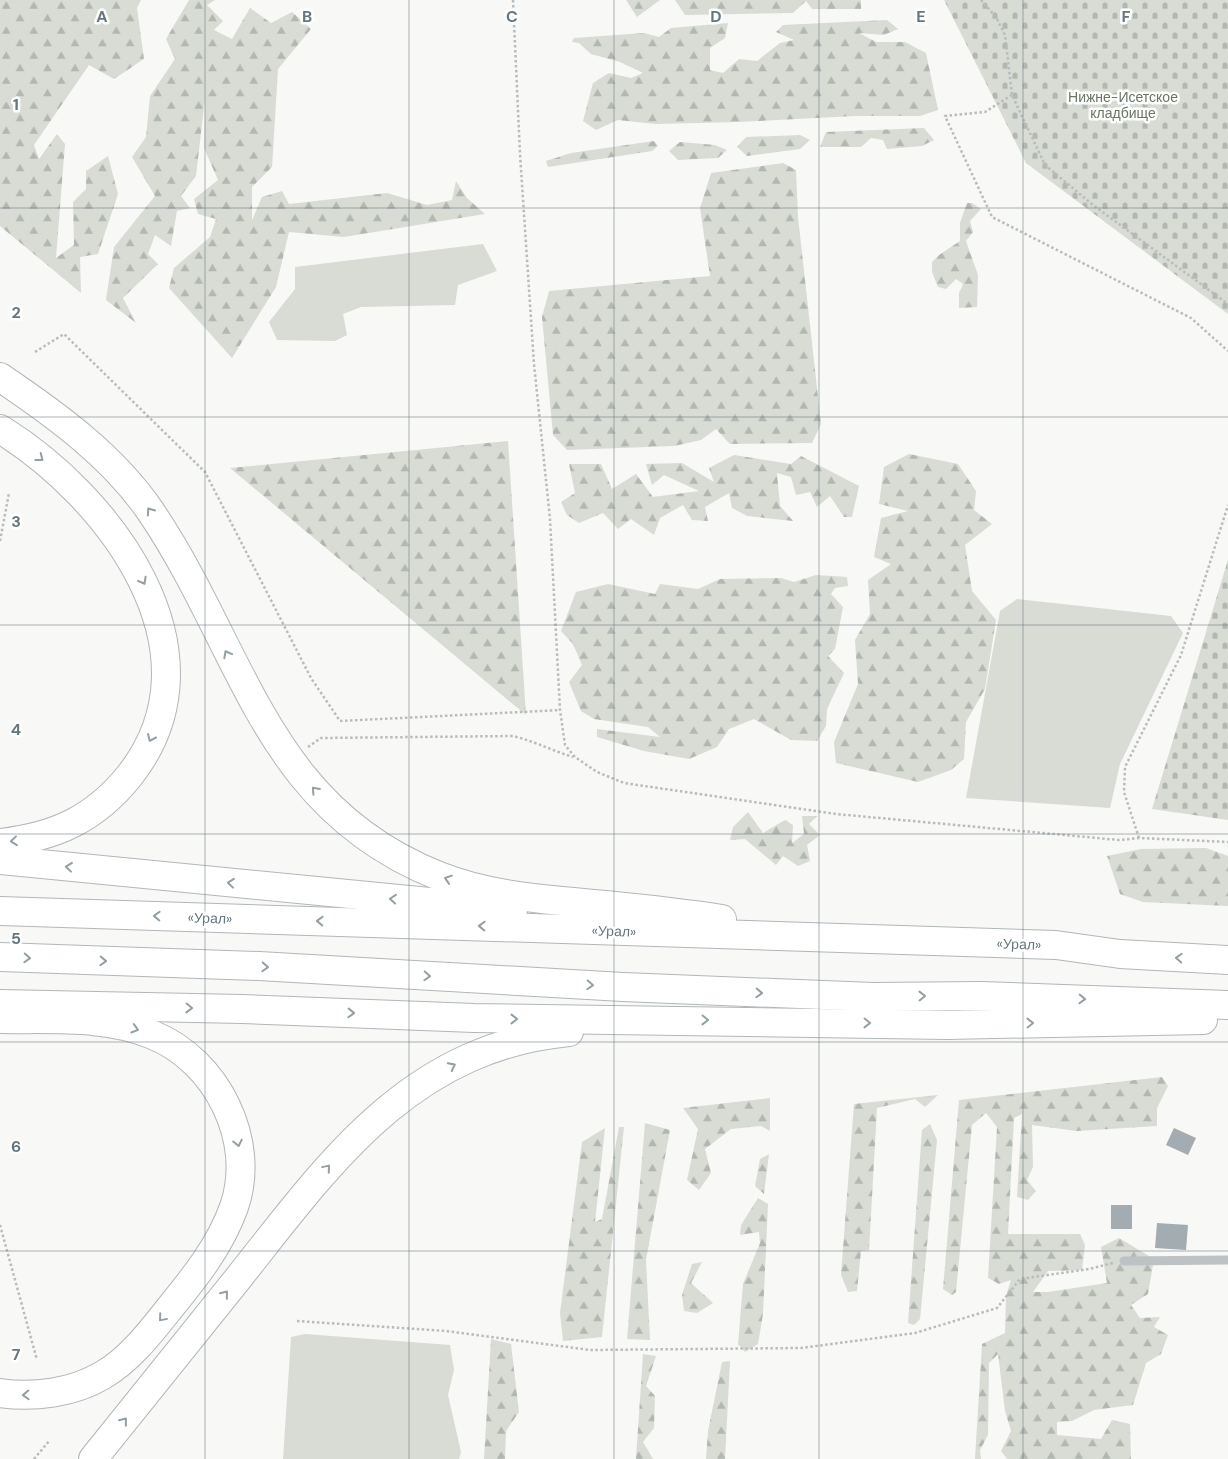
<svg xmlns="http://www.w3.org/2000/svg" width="1228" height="1459" viewBox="0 0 1228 1459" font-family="'DM Sans',sans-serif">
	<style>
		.grass { fill: #d8dcd5 }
		.forest { fill: url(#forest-firs) }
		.cemetery { fill: url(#cemetery-stones) }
		.building { fill: #a3acb0 }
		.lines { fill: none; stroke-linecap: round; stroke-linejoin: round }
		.primary-casing { stroke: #b1b7b9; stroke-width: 30 }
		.trunk-casing { stroke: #b1b6b8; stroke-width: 30 }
		.path { stroke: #b8bcbe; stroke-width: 2.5; stroke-dasharray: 2.5 2.5; stroke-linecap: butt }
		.service { stroke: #bdc2c5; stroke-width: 9 }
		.primary { stroke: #fff; stroke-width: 28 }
		.trunk { stroke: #fff; stroke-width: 28 }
		.oneway { stroke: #949fa4 }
		.grid { fill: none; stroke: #66767d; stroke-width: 1; stroke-opacity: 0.55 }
		.labels { text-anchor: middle; stroke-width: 5; stroke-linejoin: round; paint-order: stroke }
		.park-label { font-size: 14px; fill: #697664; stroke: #fff }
		.street-label { font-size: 14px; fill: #66767d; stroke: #fff }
		.grid-label { font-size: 16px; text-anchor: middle; font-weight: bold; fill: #66767d; stroke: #fff; stroke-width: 5; stroke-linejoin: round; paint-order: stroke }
	</style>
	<defs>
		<pattern id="forest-firs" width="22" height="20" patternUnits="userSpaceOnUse" patternTransform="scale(1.25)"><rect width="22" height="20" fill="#d8dcd5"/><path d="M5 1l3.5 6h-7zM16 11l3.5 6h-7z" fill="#b3b7b2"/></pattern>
		<pattern id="cemetery-stones" width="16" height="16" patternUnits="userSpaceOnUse" patternTransform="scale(1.25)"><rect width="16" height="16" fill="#d8dcd5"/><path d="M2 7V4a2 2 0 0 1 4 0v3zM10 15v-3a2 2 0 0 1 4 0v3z" fill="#b3b7b2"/></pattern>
	</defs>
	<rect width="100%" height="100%" fill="#f8f8f6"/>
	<g class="grass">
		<path d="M483 244 497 271 458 285 455 305 361 307 343 314 347 335 335 341 277 340 269 322 295 289V267Z"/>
		<path d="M1017 599 1171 616 1183 633 1120 764 1110 808 966 798 1000 611Z"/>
		<path d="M305 1334 450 1345 454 1370 448 1395 461 1452 459 1459H283L291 1337Z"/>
	</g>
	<g class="forest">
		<path d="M0 0H141L137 8 144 59 114 79 89 65 34 145 39 159 57 134 65 144 56 258 74 245 73 202 86 189V171L108 156 118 194 98 254 80 257 81 293 0 226Z"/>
		<path d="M189 0H215L207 5 223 21 214 30 232 39 250 8 271 23 292 12 311 29 278 69 272 167 252 187V220L262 197 282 191 289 204 387 193 427 205 452 200 456 181 467 198 485 214 344 237 289 232 276 287 232 358 169 288 174 268 210 237 216 219 198 214 194 199 218 180 204 148 205 98 196 176 181 196 190 208 177 211 171 246 155 235 148 254 158 264 123 298 136 323 106 300 114 247 155 196 132 157 146 137 150 96 175 59 166 39Z"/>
		<path d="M626 0H660L637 17Z"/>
		<path d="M675 0H861V9H812L806 1 793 13 685 15Z"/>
		<path d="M887 20 898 29 884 35 859 33 876 42H905L926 53 938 110 920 116H856L738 122 656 124 618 120 596 130 583 121 593 83 609 73 631 78 643 73 620 62 591 54 579 43 572 42 574 38 644 33 659 37 671 28 728 23 725 38 710 48V70L723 73 739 59 757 61 780 43 794 40 776 32 783 25Z"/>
		<path d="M924 128 934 140 922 146 887 149 883 140 871 138 861 147H820L826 132Z"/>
		<path d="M800 135 810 140 800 149 747 156 737 147 746 137Z"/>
		<path d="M654 141 658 146 652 151 548 167 546 161 571 153Z"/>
		<path d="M680 142 715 145 727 150 718 158 678 160 669 151Z"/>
		<path d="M783 163 796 170 798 217 821 424 812 443 730 444 716 429 701 440 674 446 567 450 553 435 542 317 549 291 710 276 700 208 711 173Z"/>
		<path d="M967 203H972L981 209 970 221 973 232 966 241 978 275 977 307 959 308V293L963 284 956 279 946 289 938 287 932 272V262L939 255 960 241V223Z"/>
		<path d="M508 441 526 715 230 468Z"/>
		<path d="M909 454 958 464 976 491 974 510 992 524 965 545 972 591 996 620 985 689 966 722 964 759 951 770 918 782 836 763 834 742 858 684 855 640 870 614 868 580 891 564 874 557 881 518 908 511 879 504 884 467Z"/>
		<path d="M734 455 791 464 801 456 859 486 852 517H844L830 496 817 507 810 492 796 495 791 477 777 473 780 506 793 521 747 516 732 508 729 493 705 507 708 521 692 520 683 505 660 518 654 535 631 519 618 529 603 513 579 523 567 515 561 502 575 493 569 464H601L612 489 636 474 653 497 699 491 664 475 652 485 646 464 682 463 714 482 709 468Z"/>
		<path d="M816 575 847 577 848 586 835 588 831 594 843 607 835 649 828 656 844 673 827 709 826 726 817 741 791 740 754 719 729 729 717 747 689 759 644 751 597 737V729L660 737 648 727 594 719 581 711 569 682 582 665 573 644 561 631 576 592 608 584 655 594 660 584 698 589 720 579 781 578 794 582Z"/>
		<path d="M748 812 763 833 785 820 793 825 792 843 804 834 802 816H817L809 824 820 835 807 845 810 861 798 866 783 856 776 865 745 839 730 840 733 827Z"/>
		<path d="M1206 848 1228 856V906L1143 902 1120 894 1107 856 1141 849Z"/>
		<path d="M1162 1077 1168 1086 1157 1108V1126L1077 1131 1032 1125 1033 1167 1027 1180 1036 1191 1028 1200 1017 1197 1022 1114 1014 1118 1008 1234H1080L1085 1245 1082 1270 1048 1271 1033 1292H1048L1107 1283 1101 1247 1119 1238 1154 1259 1148 1294 1131 1305 1140 1318 1160 1317 1154 1327 1168 1335 1161 1354 1146 1363 1133 1405 1094 1410 1072 1421 1057 1422V1435L1101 1439 1112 1420 1130 1424 1131 1459H1007L1001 1451 1011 1431 1005 1411 998 1354 989 1363 988 1435 980 1450 981 1459H975L982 1344 1005 1333 1006 1296 1011 1280 999 1284 988 1278 997 1127 986 1113 972 1125 956 1292 952 1295 943 1289 959 1100Z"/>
		<path d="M938 1095 925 1107 915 1099 877 1108 869 1250 861 1251 857 1291 848 1292 841 1275 854 1104Z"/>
		<path d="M770 1098V1131L761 1126 731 1129 705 1149 711 1173 699 1190 687 1180 698 1129 683 1108Z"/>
		<path d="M645 1123 670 1130 646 1260 650 1340 627 1339Z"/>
		<path d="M930 1124 937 1140 920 1319 914 1325 908 1323 922 1130Z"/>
		<path d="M619 1127H624L602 1337 563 1341 560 1313 582 1142 605 1128 595 1222 602 1219Z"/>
		<path d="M769 1154 764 1194 755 1186 760 1159Z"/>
		<path d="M758 1198 768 1204 763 1314 758 1344 745 1352 738 1344 743 1284 760 1243 759 1232 740 1235 741 1225Z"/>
		<path d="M702 1262 691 1283 713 1303 697 1313 684 1311 682 1295 692 1264Z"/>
		<path d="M491 1339 511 1344 519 1412 506 1431 505 1459H484Z"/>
		<path d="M643 1354 656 1356 646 1386 655 1396 654 1428 643 1442 653 1459H636Z"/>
		<path d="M730 1361 725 1459H706L708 1431 722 1362Z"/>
	</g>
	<g class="cemetery">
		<path d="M944 0H1228V314L1026 163Z"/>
		<path d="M1228 560V820L1152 809Z"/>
	</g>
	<g class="building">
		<path d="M1174 1128 1196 1138 1188 1155 1166 1145Z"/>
		<rect x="1111" y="1205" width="21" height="24"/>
		<path d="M1157 1223 1188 1225 1186 1250 1155 1248Z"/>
	</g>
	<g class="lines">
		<g class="primary-casing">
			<g id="primary">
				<path d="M0 377C56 415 113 456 151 512 245 651 264 807 439 876 492 897 550 900 606 905 645 909 683 913 722 919"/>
				<path d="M0 860 513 910"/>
				<path d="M0 911 1056 945 1120 954 1228 960"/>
				<path d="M0 957 259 966 623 987 873 997 981 996 1228 1005"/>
				<path d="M0 1004 242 1009 474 1018 947 1025 1203 1020"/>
				<path d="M93 1459C142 1398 191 1337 240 1276 330 1162 411 1047 569 1032"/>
			</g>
		</g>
		<g class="trunk-casing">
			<g id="trunk">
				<path d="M0 429C109 496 227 651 130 775 95 819 55 837 0 843"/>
				<path d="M0 1019C50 1020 106 1015 153 1035 217 1061 257 1141 234 1207 220 1246 195 1277 169 1309 150 1333 129 1360 103 1375 73 1393 33 1398 0 1393"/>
			</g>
		</g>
		<g class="path">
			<path d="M513 0 520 154 534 364 550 519 560 710 565 745 575 757 597 772 624 783 836 814 1119 840 1139 838 1228 842"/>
			<path d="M981 0 996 17 1005 35 1012 95 1045 165 1093 205 1228 304"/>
			<path d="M1012 95 985 112 945 116 992 217 1191 318 1228 351"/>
			<path d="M35 352 64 334 205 472 311 678 340 721 560 710"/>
			<path d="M0 541 9 493"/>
			<path d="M308 747 321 738 513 736C534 741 553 751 573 757"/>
			<path d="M1139 838 1124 792 1125 767 1181 655 1228 505"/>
			<path d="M0 1225 37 1360"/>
			<path d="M297 1321 446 1331 590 1350 801 1348 915 1333 997 1308 1020 1279 1089 1269 1113 1263"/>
			<path d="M34 1459 50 1440"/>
		</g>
		<path class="service" d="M1124 1261 1228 1260"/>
		<use href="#primary" class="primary"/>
		<use href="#trunk" class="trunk"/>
	</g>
	<defs><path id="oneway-chevron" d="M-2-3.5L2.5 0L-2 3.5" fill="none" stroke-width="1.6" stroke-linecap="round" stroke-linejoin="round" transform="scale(1.25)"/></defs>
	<g class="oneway">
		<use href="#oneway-chevron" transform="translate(40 458) rotate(38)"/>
		<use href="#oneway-chevron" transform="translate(150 511) rotate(-125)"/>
		<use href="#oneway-chevron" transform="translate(143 581) rotate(61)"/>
		<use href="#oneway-chevron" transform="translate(227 654) rotate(-118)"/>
		<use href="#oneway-chevron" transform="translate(151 738) rotate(114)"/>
		<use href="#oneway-chevron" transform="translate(315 790) rotate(-132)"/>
		<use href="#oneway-chevron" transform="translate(14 841) rotate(174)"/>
		<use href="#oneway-chevron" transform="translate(69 867) rotate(-174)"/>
		<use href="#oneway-chevron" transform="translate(448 879) rotate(-162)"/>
		<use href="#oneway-chevron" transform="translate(231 883) rotate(-174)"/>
		<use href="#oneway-chevron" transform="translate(393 899) rotate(-175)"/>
		<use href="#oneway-chevron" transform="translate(157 916) rotate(-178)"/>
		<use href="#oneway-chevron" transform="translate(320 921) rotate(-178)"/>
		<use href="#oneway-chevron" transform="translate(482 926) rotate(-178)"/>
		<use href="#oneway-chevron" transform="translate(27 958) rotate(3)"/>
		<use href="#oneway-chevron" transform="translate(1179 958) rotate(-177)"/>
		<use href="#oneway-chevron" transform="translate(103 961) rotate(2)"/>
		<use href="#oneway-chevron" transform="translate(265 967) rotate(3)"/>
		<use href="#oneway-chevron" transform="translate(427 976) rotate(3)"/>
		<use href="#oneway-chevron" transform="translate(590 985) rotate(3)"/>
		<use href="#oneway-chevron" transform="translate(759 993) rotate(2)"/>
		<use href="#oneway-chevron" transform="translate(922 996) rotate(-1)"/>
		<use href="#oneway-chevron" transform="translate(1082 999) rotate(2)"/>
		<use href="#oneway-chevron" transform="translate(189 1008) rotate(1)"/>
		<use href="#oneway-chevron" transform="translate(351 1013) rotate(2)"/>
		<use href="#oneway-chevron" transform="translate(514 1019)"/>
		<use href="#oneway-chevron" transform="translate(705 1020) rotate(1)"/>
		<use href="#oneway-chevron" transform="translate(867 1023) rotate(1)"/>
		<use href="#oneway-chevron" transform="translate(1030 1023) rotate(-1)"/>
		<use href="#oneway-chevron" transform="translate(135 1029) rotate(16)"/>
		<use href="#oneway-chevron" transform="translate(452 1066) rotate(-27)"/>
		<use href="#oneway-chevron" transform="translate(238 1143) rotate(78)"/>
		<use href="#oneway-chevron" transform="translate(327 1168) rotate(-50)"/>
		<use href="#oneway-chevron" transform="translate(225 1294) rotate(-51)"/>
		<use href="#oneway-chevron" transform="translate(162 1318) rotate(130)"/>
		<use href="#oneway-chevron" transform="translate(26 1395) rotate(178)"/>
		<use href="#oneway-chevron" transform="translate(124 1421) rotate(-51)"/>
	</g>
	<path class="grid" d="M205 0V1459M409 0V1459M614 0V1459M819 0V1459M1023 0V1459M0 208H1228M0 417H1228M0 625H1228M0 834H1228M0 1042H1228M0 1251H1228"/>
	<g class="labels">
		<g class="park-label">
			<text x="1123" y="102">Нижне-Исетское<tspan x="1123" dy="16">кладбище</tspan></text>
		</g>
		<g class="street-label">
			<text transform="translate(210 918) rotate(2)" y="5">«Урал»</text>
			<text transform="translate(614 931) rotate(2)" y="5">«Урал»</text>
			<text transform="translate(1019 944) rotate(2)" y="5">«Урал»</text>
		</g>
	</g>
	<g class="grid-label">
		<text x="102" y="22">A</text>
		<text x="307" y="22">B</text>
		<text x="512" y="22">C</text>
		<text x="716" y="22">D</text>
		<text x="921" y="22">E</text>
		<text x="1126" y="22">F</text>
		<text x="16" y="110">1</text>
		<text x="16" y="318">2</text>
		<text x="16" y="527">3</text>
		<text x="16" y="735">4</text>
		<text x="16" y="944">5</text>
		<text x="16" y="1152">6</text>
		<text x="16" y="1360">7</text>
	</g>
</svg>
